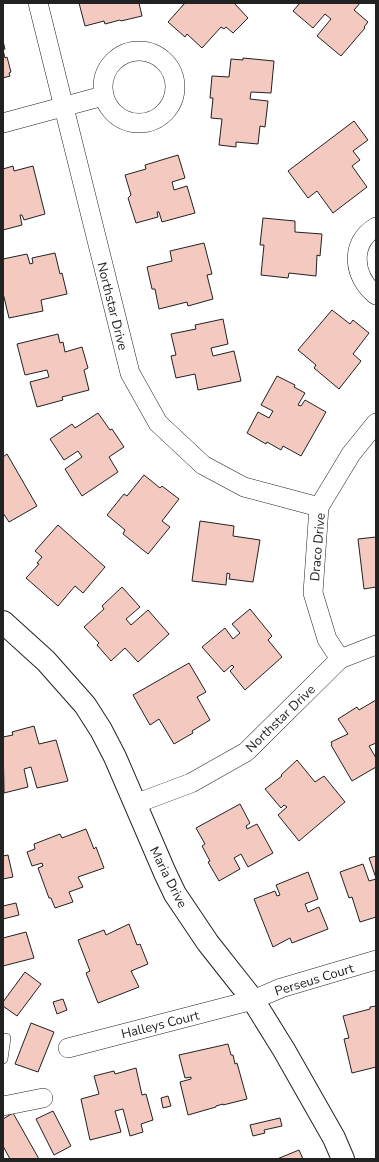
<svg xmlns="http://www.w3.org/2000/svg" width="379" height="1162" viewBox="0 0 379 1162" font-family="'Nunito Sans',sans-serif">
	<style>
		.building { fill: #f3c9c0; stroke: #222 }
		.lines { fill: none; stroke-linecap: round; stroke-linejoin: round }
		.lane-casing { stroke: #222; stroke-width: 10 }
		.street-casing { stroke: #222; stroke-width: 20 }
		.secondary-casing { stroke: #222; stroke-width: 24 }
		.lane { stroke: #fff; stroke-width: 9 }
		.street { stroke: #fff; stroke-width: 19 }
		.secondary { stroke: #fff; stroke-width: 22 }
		.labels { text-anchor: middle; stroke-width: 3; stroke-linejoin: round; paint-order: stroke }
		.street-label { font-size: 13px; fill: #222; stroke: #fff }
	</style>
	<rect width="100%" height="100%" fill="#fff"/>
	<g class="building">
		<path d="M79 3H139L142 16 121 21 120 20 105 24 104 21 85 26Z"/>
		<path d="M185 3H234L248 18 233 33 226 27 224 29 221 27 202 48 187 34 185 37 168 22Z"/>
		<path d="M300 3H360L354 10 368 22 364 27 365 28 341 56 317 36 331 19 325 14 313 28 293 11Z"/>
		<path d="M3 41 5 49 3 50 5 58 7 57 11 72 9 73 10 76 3 78Z"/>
		<path d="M243 58 274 61 271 93 251 92 250 99 268 101 265 127 260 126 258 144 236 142V147L219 145 222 119 211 118 213 98H210L212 76 229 77 231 59 243 60Z"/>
		<path d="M354 121 368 140 353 151 360 160 352 166 367 187 333 213 317 191 308 198 288 171Z"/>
		<path d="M178 155 185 178 172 182 174 190 187 186 195 213 162 222 159 212H157L158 217 136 223 128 198 131 195 125 175 146 169 145 165Z"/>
		<path d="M13 166 14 171 33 166 45 214 24 220 22 215H20L22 225 3 230V169Z"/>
		<path d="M263 218 295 221V232L322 234 320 256 317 255 316 276 289 273 288 278 261 275 264 245H260Z"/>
		<path d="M204 243 212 274 207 275 213 299 188 306 187 302 159 309 155 289H152L147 267 172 261 170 251Z"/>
		<path d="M55 253 60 274 62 273 67 294 41 300 43 311 9 318 3 293V259L27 254 30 264 33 263 32 258Z"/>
		<path d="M332 310 350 324 353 320 369 333 353 354 361 361 339 389 314 368 316 365 298 350Z"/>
		<path d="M223 319 228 344 211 348 213 356 234 351 241 381 198 390 195 374 176 378 171 356 176 355 171 334 196 329 195 325Z"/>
		<path d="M58 334 60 343 63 342 65 352 82 347 88 368 84 370 89 390 62 397 63 400 37 407 30 382 49 377 47 370 25 375 17 344Z"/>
		<path d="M277 376 295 385 294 387 305 393 298 405 301 406 305 400 326 412 301 456 283 446 281 450 267 442 266 444 247 433 258 412 269 418 273 411 261 405Z"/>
		<path d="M98 413 110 430 112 429 124 447 109 457 118 472 82 496 65 469 82 457 78 451 64 460 50 439 72 424 75 428Z"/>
		<path d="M7 454 37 506 9 522 3 513V457Z"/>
		<path d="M144 475 160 488 162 486 179 499 162 521 170 527 148 554 123 534 125 530 107 515 124 494 127 496Z"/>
		<path d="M200 521 234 526 233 536 260 540 253 582 229 579 230 574 227 573 226 585 192 581Z"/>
		<path d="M58 525 105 567 83 593 75 586 58 606 26 578 39 564 37 563 42 557 35 551Z"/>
		<path d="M376 537V587L364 589 358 539Z"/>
		<path d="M122 587 140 607 126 619 131 625 148 610 169 634 138 662 125 648 111 661 97 645 99 643 84 627 104 609 102 606Z"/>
		<path d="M250 609 272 636 268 640 282 657 245 690 230 671 234 667 232 665 224 672 202 647 225 628 233 639 240 633 232 624Z"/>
		<path d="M189 663 206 692 197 697 210 720 192 731 193 733 174 744 159 719 150 725 133 695Z"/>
		<path d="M376 700V743L369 746 376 758V767L352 781 331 745 332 744 331 742 348 734 338 719 357 707 359 710Z"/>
		<path d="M34 726 39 744 56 740 68 781 37 788 31 767 24 769 28 787 4 793 3 737 13 735 12 732Z"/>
		<path d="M297 760 315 782 324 776 345 802 299 841 278 815 287 807 284 805 281 808 265 789 282 776 281 775Z"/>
		<path d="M240 804 250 823 246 826 247 829 257 824 273 853 248 867 241 854 234 858 240 869 219 881 208 862 210 861 202 846 205 844 196 828Z"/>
		<path d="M86 829 94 849 96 847 104 868 78 877 83 887 69 892 73 902 55 908 51 898H49L38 868 43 866 42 863 32 866 27 852 35 849 34 844 60 834 62 838Z"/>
		<path d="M8 855 13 877 3 879V856Z"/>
		<path d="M376 856V878L369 858Z"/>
		<path d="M363 864 369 881 376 879V917L360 922 352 897 349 898 340 872Z"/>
		<path d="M308 872 318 899 305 904 308 912 319 907 328 929 292 943 290 938 273 947 254 899 275 891 277 896 280 895 276 885Z"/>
		<path d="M16 903 19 915 3 919V906Z"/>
		<path d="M129 924 137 945 140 944 148 964 131 971 139 987 98 1003 86 973 90 971 78 940 104 930 106 935Z"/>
		<path d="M26 932 34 958 3 966V938Z"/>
		<path d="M25 972 41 984 17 1016 3 1006V1002Z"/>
		<path d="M63 999 67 1010 57 1014 53 1002Z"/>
		<path d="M376 1006V1067L352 1073 344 1039 349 1038 343 1016 370 1009V1007Z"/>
		<path d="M31 1023 54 1032 38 1072 15 1064Z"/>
		<path d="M228 1044 231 1055H233L235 1064 237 1063 247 1099 223 1105V1104L216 1106V1107L188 1115 180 1082 191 1079V1077L185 1078 179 1055Z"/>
		<path d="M136 1068 142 1095 146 1094 153 1120 141 1124 143 1132 130 1136 123 1109 115 1111 121 1132 90 1140 81 1099 99 1094 94 1076 114 1071 115 1074Z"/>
		<path d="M168 1096 171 1106 163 1108 161 1098Z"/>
		<path d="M53 1111 71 1146 54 1155 36 1119Z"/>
		<path d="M13 1113 39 1159H10L3 1146V1119Z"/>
		<path d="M280 1118 282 1126 264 1130 265 1133 253 1136 250 1125Z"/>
		<path d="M299 1150 303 1159H277Z"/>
	</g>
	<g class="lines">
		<g class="lane-casing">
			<path id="lane" d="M3 1059 6 1038"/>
		</g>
		<g class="street-casing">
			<g id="street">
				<path d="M38 3 130 373 158 423 203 465 244 487 319 507"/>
				<circle cx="139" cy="87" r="36"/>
				<path d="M3 123 103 96"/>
				<path d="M376 227C349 243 353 277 376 295"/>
				<path d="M340 659 327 639 313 593 319 507 351 454 376 423"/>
				<path d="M135 804 191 783 246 752 340 659 376 645"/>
				<path d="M68 1048 253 1000 281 988 376 960"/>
				<path d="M3 1106 43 1098"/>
			</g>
		</g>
		<g class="secondary-casing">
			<path id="secondary" d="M3 622 46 661 85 705 101 730 115 757 165 873 175 894 208 943 253 1000 284 1050 334 1138 343 1159"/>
		</g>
		<use href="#lane" class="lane"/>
		<use href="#street" class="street"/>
		<use href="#secondary" class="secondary"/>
	</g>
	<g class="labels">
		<g class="street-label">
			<text transform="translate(113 306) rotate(76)" y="5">Northstar Drive</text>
			<text transform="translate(317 547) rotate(-85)" y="5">Draco Drive</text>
			<text transform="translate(280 718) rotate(-44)" y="5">Northstar Drive</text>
			<text transform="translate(169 877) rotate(63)" y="5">Maria Drive</text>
			<text transform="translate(314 979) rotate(-17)" y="5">Perseus Court</text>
			<text transform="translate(160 1024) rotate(-14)" y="5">Halleys Court</text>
		</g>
	</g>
	<rect width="379" height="1162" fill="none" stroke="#222222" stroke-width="8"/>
</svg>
